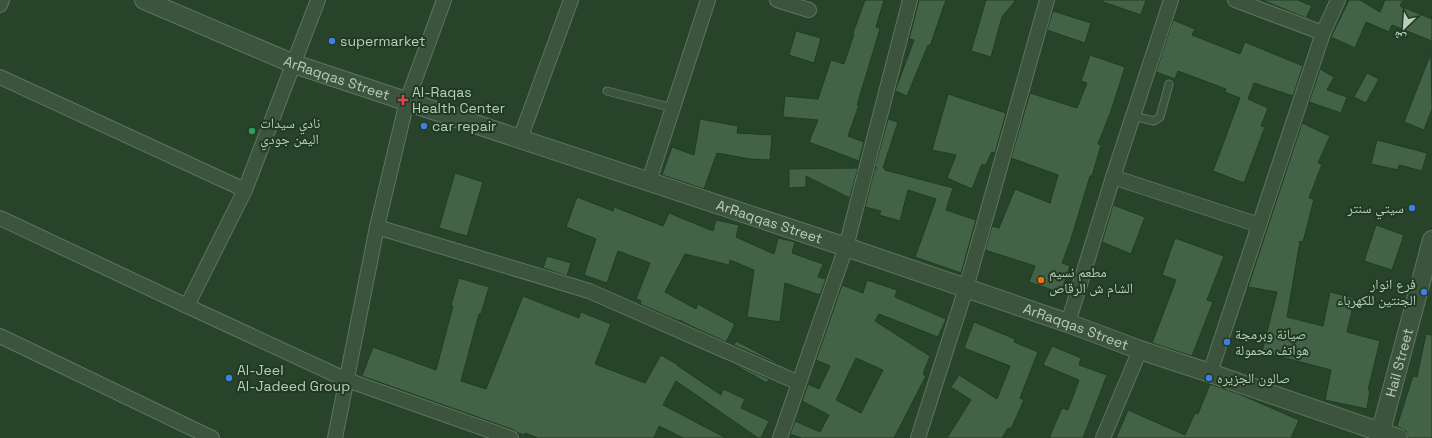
<svg xmlns="http://www.w3.org/2000/svg" width="1432" height="438" viewBox="0 0 1432 438" font-family="'Space Grotesk','Noto Naskh Arabic',sans-serif">
	<style>
		.building { fill: #436347; stroke: #223b25; fill-rule: evenodd }
		.lines { fill: none; stroke-linecap: round; stroke-linejoin: round }
		.service-casing { stroke: #5d7460; stroke-width: 9 }
		.minor-casing { stroke: #5d7460; stroke-width: 16 }
		.tertiary-casing { stroke: #5d7460; stroke-width: 20 }
		.service { stroke: #3c533e; stroke-width: 7 }
		.minor { stroke: #3c533e; stroke-width: 14 }
		.tertiary { stroke: #3c533e; stroke-width: 18 }
		.shop-dot { fill: #3f7fe0; stroke: #203923; stroke-width: 1.5 }
		.health-dot { fill: #e0444e; stroke: #203923; stroke-width: 1.5 }
		.leisure-dot { fill: #2e9e5b; stroke: #203923; stroke-width: 1.5 }
		.food-dot { fill: #e8710a; stroke: #203923; stroke-width: 1.5 }
		.labels { text-anchor: middle; stroke-width: 4; stroke-linejoin: round; paint-order: stroke }
		.poi-label { font-size: 14px; fill: #b9cdbc; stroke: #203923; text-anchor: start }
		.street-label { font-size: 14px; fill: #b9cdbc; stroke: #203923 }
	</style>
	<rect width="100%" height="100%" fill="#27442a"/>
	<g class="building">
		<path d="M865 0H884L876 27 880 29 857 105H859L848 136 864 142 859 161 809 142 818 120 783 117 785 96 818 99 831 60 844 64 854 34 853 33Z"/>
		<path d="M919 0H946L930 46 928 45 907 96 895 91 914 40 909 39Z"/>
		<path d="M986 0H1016L1002 17 991 57 971 51Z"/>
		<path d="M1103 0H1146L1141 15 1103 2Z"/>
		<path d="M1262 0H1298L1312 6 1306 18Z"/>
		<path d="M1349 0H1360L1380 12 1385 0H1403L1400 6 1432 19V41L1392 25 1389 32 1366 22 1355 48 1331 37Z"/>
		<path d="M1053 11 1091 23 1085 43 1047 30Z"/>
		<path d="M1173 20 1195 29 1192 35 1240 54 1245 42 1303 66 1293 96 1254 83 1248 99 1268 108 1261 126 1265 127 1244 183 1213 171 1240 98 1225 92 1226 89 1178 71 1175 79 1156 72Z"/>
		<path d="M796 31 821 38 814 63 789 55Z"/>
		<path d="M1431 53 1432 109 1424 130 1404 122Z"/>
		<path d="M1090 55 1125 67 1111 111 1098 144 1101 145 1092 176H1090L1071 239 1062 263 1070 266 1061 293 1029 282 1035 266 985 250 992 226 999 228 1015 189 1050 203 1058 175 1011 158 1030 93 1077 108 1087 83 1081 81Z"/>
		<path d="M1320 69 1334 77 1327 90 1347 97 1341 113 1309 102Z"/>
		<path d="M1367 73 1379 79 1366 103 1354 97Z"/>
		<path d="M948 94 1006 113 995 153 992 152 985 166 982 164 972 189 947 178 956 155 932 150Z"/>
		<path d="M700 119 738 126 737 133 772 135 770 160 750 159 717 153 704 189 662 175 672 147 694 155Z"/>
		<path d="M888 119 898 122 883 168H885V170L953 188 946 210 976 220 961 273 915 257 936 199 908 190 900 221 879 215 881 211 865 207 875 168H877L875 167Z"/>
		<path d="M1302 123 1330 136 1318 163 1322 164 1309 198 1314 199 1303 242 1300 241 1287 317 1323 326 1330 292 1355 298 1347 332 1380 341 1368 390H1370L1367 409 1325 400 1331 370 1262 352 1277 292 1248 287Z"/>
		<path d="M1377 140 1427 153 1422 171 1399 165 1398 170 1371 164Z"/>
		<path d="M858 168 850 198 806 176V187L789 188V169Z"/>
		<path d="M455 173 483 182 467 236 439 228Z"/>
		<path d="M577 197 613 211 614 207 663 226 669 213 713 231 716 220 739 225 736 237 774 254 778 238 795 242 792 253 823 264 818 277 826 279 820 295 785 283 780 322 747 317 754 270 730 260 729 265 685 254 665 292 696 309 698 304 735 324 726 342 691 326 680 320 679 321 640 304 641 301 636 299 650 263 618 251 607 283 584 275 596 239 566 227Z"/>
		<path d="M1113 205 1145 217 1131 254 1102 242Z"/>
		<path d="M1376 225 1404 235 1392 270 1364 261Z"/>
		<path d="M1175 238 1224 256 1207 300 1213 302 1192 356 1152 343 1176 280 1162 275Z"/>
		<path d="M547 256 571 263 567 276 543 268Z"/>
		<path d="M459 278 489 287 481 314H479L461 381 486 389 523 296 579 318 581 312 611 324 595 364 645 383 661 355 678 365V366L721 395 723 389 745 399 741 408 769 421 761 438H758L676 381 663 405 726 438H683L659 426 654 438H538L525 433V435L518 433 514 430 362 376 373 347 436 370 453 306 451 305Z"/>
		<path d="M867 280 897 290 895 297 946 319 938 337 879 314 875 321 930 356 923 374 926 376 894 438H802L790 434 795 421 820 432 829 415 802 401 808 384 819 389 830 366 816 360 842 285 863 293ZM856 358 883 370 861 413 836 400Z"/>
		<path d="M974 322 1015 339 1014 342 1038 352 1020 398 1024 400 1011 429 1008 428 1002 438H947L971 400 951 387 959 375 997 399 1010 366 964 348Z"/>
		<path d="M1426 334 1432 335V438H1408L1406 431 1397 426 1413 376 1417 377Z"/>
		<path d="M736 341 778 363 777 364 734 345Z"/>
		<path d="M1052 346 1081 358 1079 365 1107 375 1083 438H1049L1062 408 1068 410 1079 380 1043 365Z"/>
		<path d="M726 360 769 379 767 383Z"/>
		<path d="M1210 384 1239 394 1299 420 1291 438H1116L1128 410 1185 435 1195 413 1198 414Z"/>
	</g>
	<g class="lines">
		<g class="service-casing">
			<g id="service">
				<path d="M607 91 673 108"/>
				<path d="M1133 116 1154 121 1160 117 1169 84"/>
			</g>
		</g>
		<g class="minor-casing">
			<g id="minor">
				<path d="M777 0 809 10"/>
				<path d="M1235 0 1323 33"/>
				<path d="M0 5 2 0"/>
				<path d="M0 77 245 190"/>
				<path d="M520 139 571 0"/>
				<path d="M1113 177 1259 225"/>
				<path d="M649 181 708 0"/>
				<path d="M0 218 187 306 245 190 318 0"/>
				<path d="M377 227 589 291 799 383"/>
				<path d="M187 306 347 380 511 438"/>
				<path d="M1068 323 1113 177 1171 0"/>
				<path d="M0 336 212 438"/>
				<path d="M1210 373 1323 33 1338 0"/>
				<path d="M335 438 377 227 407 101 444 0"/>
				<path d="M780 438 846 247 910 0"/>
				<path d="M918 438 966 288 1047 0"/>
				<path d="M1103 438 1140 350"/>
			</g>
		</g>
		<g class="tertiary-casing">
			<g id="tertiary">
				<path id="s1" d="M144 0 294 64 846 247 1068 323 1140 350 1210 373 1398 438"/>
				<path id="s2" d="M1379 438 1432 240"/>
			</g>
		</g>
		<use href="#service" class="service"/>
		<use href="#minor" class="minor"/>
		<use href="#tertiary" class="tertiary"/>
	</g>
	<g class="shop-dot">
		<circle cx="332" cy="41" r="4"/>
		<circle cx="424" cy="126" r="4"/>
		<circle cx="1412" cy="208" r="4"/>
		<circle cx="1424" cy="292" r="4"/>
		<circle cx="1227" cy="342" r="4"/>
		<circle cx="229" cy="378" r="4"/>
		<circle cx="1209" cy="378" r="4"/>
	</g>
	<path class="health-dot" d="M401 94h4v4h4v4h-4v4h-4v-4h-4v-4h4z"/>
	<circle class="leisure-dot" cx="252" cy="131" r="4"/>
	<circle class="food-dot" cx="1041" cy="280" r="4"/>
	<g class="labels">
		<g class="poi-label">
			<text x="340" y="46">supermarket</text>
			<text x="412" y="97">Al-Raqas<tspan x="412" dy="16">Health Center</tspan></text>
			<text x="260" y="128">نادي سيدات<tspan x="260" dy="16">اليمن جودي</tspan></text>
			<text x="432" y="131">car repair</text>
			<text x="1404" y="213" text-anchor="end">سيتي سنتر</text>
			<text x="1049" y="277">مطعم نسيم<tspan x="1049" dy="16">الشام ش الرقاص</tspan></text>
			<text x="1416" y="289" text-anchor="end">فرع انوار<tspan x="1416" dy="16">الجنتين للكهرباء</tspan></text>
			<text x="1235" y="339">صيانة وبرمجة<tspan x="1235" dy="16">هواتف محمولة</tspan></text>
			<text x="237" y="375">Al-Jeel<tspan x="237" dy="16">Al-Jadeed Group</tspan></text>
			<text x="1217" y="383">صالون الجزيره</text>
		</g>
		<g class="street-label">
			<text dy="5" stroke="none"><textPath href="#s1" startOffset="208">ArRaqqas Street</textPath></text>
			<text dy="5" stroke="none"><textPath href="#s1" startOffset="664">ArRaqqas Street</textPath></text>
			<text dy="5" stroke="none"><textPath href="#s1" startOffset="988">ArRaqqas Street</textPath></text>
			<text dy="5" stroke="none"><textPath href="#s2" startOffset="78">Hail Street</textPath></text>
		</g>
	</g>
	<g transform="translate(1404 28) rotate(205)" stroke="#203923" stroke-width="3" paint-order="stroke">
	<path d="M0-3L7 15L0 10L-7 15Z" fill="#b9cdbc"/>
	<text y="-6" font-size="11" font-weight="bold" text-anchor="middle" fill="#b9cdbc">ش</text>
	</g>
</svg>
